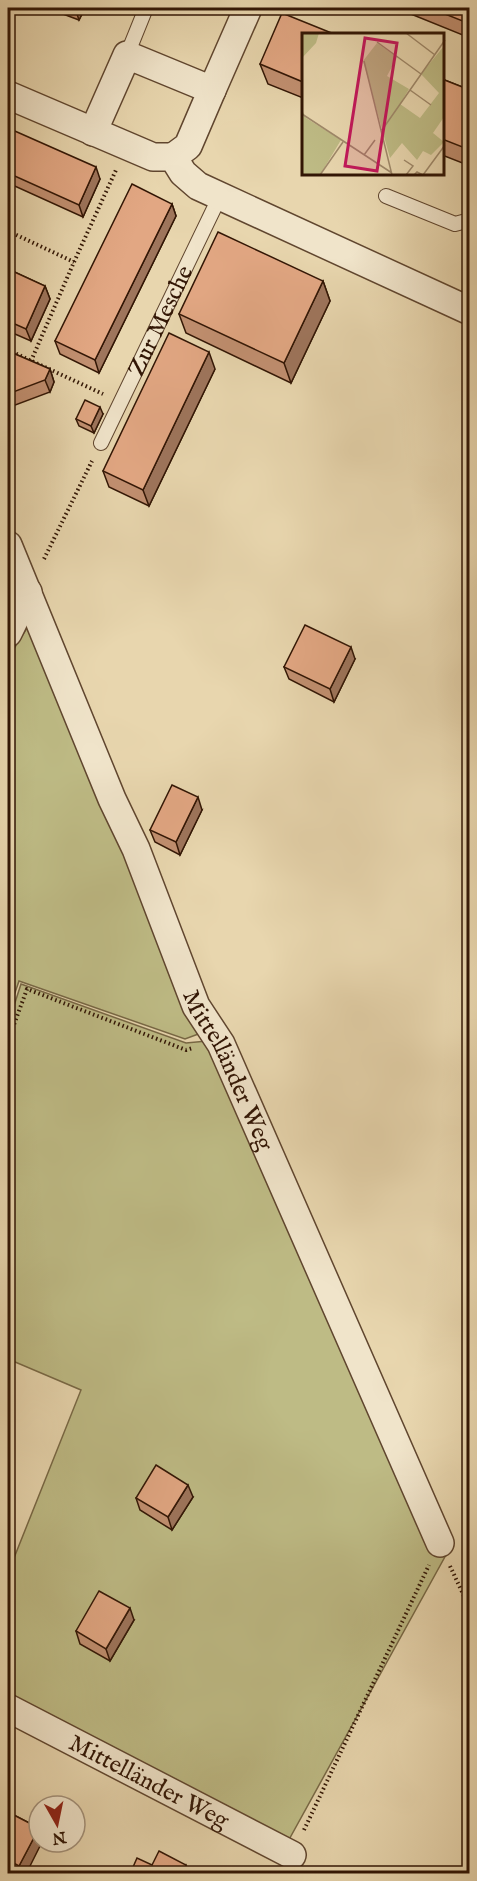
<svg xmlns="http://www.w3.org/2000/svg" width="477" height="1881" viewBox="0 0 477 1881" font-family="'IM FELL English',serif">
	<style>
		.green { fill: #bebb85; stroke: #786845; stroke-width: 1.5 }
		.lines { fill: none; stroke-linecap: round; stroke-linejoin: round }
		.service-casing { stroke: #60462f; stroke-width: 16 }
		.minor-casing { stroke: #60462f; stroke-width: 30 }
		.path { stroke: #321605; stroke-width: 4; stroke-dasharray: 1.5 3; stroke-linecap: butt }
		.service { stroke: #f0e4ca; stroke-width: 14 }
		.minor { stroke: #f0e4ca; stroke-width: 27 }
		.wall { fill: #c29071; stroke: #321605; stroke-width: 1.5 }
		.shaded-wall { fill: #9e755c; stroke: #321605; stroke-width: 1.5 }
		.building { fill: #e2a783; stroke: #321605; stroke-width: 1.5 }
		.labels { text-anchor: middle; stroke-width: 6; stroke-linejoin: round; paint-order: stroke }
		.street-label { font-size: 24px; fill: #321605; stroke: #f0e4ca }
		.inset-road { fill: none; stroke: #9f896a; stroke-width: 1.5 }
		.view { fill: #c2185b; fill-opacity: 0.15; stroke: #c2185b; stroke-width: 3 }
		.inset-edge { fill: none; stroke: #321605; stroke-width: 3 }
	</style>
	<rect width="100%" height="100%" fill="#e8d6ae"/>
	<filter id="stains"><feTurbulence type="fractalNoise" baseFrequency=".00333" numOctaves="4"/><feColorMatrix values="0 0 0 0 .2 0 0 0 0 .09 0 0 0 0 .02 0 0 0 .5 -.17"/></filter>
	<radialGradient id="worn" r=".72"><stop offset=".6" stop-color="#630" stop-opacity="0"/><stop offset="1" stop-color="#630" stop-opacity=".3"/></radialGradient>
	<g class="green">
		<path d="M27 628 201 1033 185 1039 19 981 8 1013V658Z"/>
		<path d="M21 984 186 1043 228 1039 452 1544 286 1845 8 1701V1573L81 1390 8 1359V1017L10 1018Z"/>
	</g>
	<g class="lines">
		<g class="service-casing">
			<g id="service">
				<path d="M127 55 146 8"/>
				<path d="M386 196 455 224 470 220"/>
				<path id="s1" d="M101 443 220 196"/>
			</g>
		</g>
		<g class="minor-casing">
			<g id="minor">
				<path d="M212 90 248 8"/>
				<path d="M8 95 153 157H173L183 173 198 186 470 311"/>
				<path d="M93 132 127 55 212 90 188 146 173 157"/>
				<path id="s2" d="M8 545 112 799 136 849 196 1006 221 1044 440 1543"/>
				<path d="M8 633 28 592"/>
				<path id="s3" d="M8 1708 292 1855"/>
			</g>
		</g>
		<g class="path">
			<path d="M8 231 74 262"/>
			<path d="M8 350 103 394"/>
			<path d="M31 361 74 262 116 170"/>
			<path d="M44 559 92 461"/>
			<path d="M8 1041 27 989 186 1050 193 1048"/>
			<path d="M450 1566 470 1609"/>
			<path d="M304 1830 429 1565"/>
		</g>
		<use href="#service" class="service"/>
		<use href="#minor" class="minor"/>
	</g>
	<g class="wall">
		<path d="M47 8H85L79 20Z"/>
		<path d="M396 8H470V38Z"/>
		<path d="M303 34V98L268 84 260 64Z"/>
		<path d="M442 79 470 90V166L442 155Z"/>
		<path d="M8 128 100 179 83 217 8 183Z"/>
		<path d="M172 204 176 216 99 373 60 354 55 341Z"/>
		<path d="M8 269 45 286 50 299 31 341 8 331Z"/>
		<path d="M323 281 330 301 291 383 186 333 179 314Z"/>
		<path d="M8 351 50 369 54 382 50 392 10 407 8 406Z"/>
		<path d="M215 369 149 506 109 487 103 471Z"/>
		<path d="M103 414 94 433 79 426 76 419Z"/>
		<path d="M355 659 334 702 289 679 284 667Z"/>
		<path d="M202 810 180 855 155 842 150 830Z"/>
		<path d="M193 1497 172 1530 140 1510 136 1498Z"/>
		<path d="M134 1620 110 1661 80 1644 76 1631Z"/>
		<path d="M8 1812 39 1828V1842L26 1874H15L8 1870Z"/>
	</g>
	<g class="shaded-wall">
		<path d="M75 8H85L79 20Z"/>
		<path d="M96 167 100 179 83 217 79 205Z"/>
		<path d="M172 204 176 216 99 373 95 360Z"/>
		<path d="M323 281 330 301 291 383 284 363Z"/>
		<path d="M45 286 50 299 31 341 26 329Z"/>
		<path d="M209 352 215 369 149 506 143 490Z"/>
		<path d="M50 369 54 382 50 392 45 380Z"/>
		<path d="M100 407 103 414 94 433 91 426Z"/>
		<path d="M351 647 355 659 334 702 330 689Z"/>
		<path d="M198 797 202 810 180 855 176 842Z"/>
		<path d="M188 1485 193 1497 172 1530 168 1517Z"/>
		<path d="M130 1608 134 1620 110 1661 106 1649Z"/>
		<path d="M39 1828V1842H42L26 1874H22L19 1866Z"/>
		<path d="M186 1865 190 1874H182Z"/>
	</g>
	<g class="building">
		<path d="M430 8H470V24Z"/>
		<path d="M282 13 334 34H303V82L260 64Z"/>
		<path d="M442 79 470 90V150L442 139Z"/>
		<path d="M8 128 96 167 79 205 8 173Z"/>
		<path d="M132 184 172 204 95 360 55 341Z"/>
		<path d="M218 232 323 281 284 363 179 314Z"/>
		<path d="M8 269 45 286 26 329 8 321Z"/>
		<path d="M169 333 209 352 143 490 103 471Z"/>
		<path d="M8 351 50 369 45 380 8 394Z"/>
		<path d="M85 400 100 407 91 426 76 419Z"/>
		<path d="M305 625 351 647 330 689 284 667Z"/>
		<path d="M172 785 198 797 176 842 150 830Z"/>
		<path d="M156 1465 188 1485 168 1517 136 1498Z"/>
		<path d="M99 1591 130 1608 106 1649 76 1631Z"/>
		<path d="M8 1812 39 1828 19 1866 8 1860Z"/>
		<path d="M159 1851 186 1865 182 1874H130L137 1858 152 1865Z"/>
	</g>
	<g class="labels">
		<g class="street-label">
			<text dy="8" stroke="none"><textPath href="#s1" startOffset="136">Zur Mesche</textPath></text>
			<text dy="8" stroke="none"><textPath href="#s2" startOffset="570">Mittelländer Weg</textPath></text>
			<text dy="8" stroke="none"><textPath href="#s3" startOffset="159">Mittelländer Weg</textPath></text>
		</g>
	</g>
	<g transform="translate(302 33)">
		<rect width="142" height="142" fill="#e8d6ae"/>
		<path d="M0 0H17L14 10 0 25ZM75 10 95 24 85 43 107 56 98 71 118 85 137 60 119 41 142 13V84L131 100 142 109 129 122 121 118 115 127 100 110 88 125 61 28ZM0 77 4 85 39 107 18 142H0Z" fill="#bebb85"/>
		<path class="inset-road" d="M104 0 133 22M75 9 119 41M62 28 90 142M108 57 129 72M0 81 90 140M80 97 143 7M62 122 73 107M102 127 111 133 104 142M18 142 41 109M112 142 115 139 121 142 143 112"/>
		<path class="view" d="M63 5 95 10 75 138 43 133Z"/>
		<rect width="142" height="142" class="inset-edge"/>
	</g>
	<rect width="477" height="1881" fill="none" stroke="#e8d6ae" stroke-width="30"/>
	<rect x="9" y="9" width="459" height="1863" fill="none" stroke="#321605" stroke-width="3"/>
	<rect x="15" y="15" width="447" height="1851" fill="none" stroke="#321605" stroke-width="1.5"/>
	<g transform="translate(57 1824) rotate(171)"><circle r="28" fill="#f0e4ca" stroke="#a4927b" stroke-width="1.5"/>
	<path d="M0-4.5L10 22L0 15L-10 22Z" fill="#8f2418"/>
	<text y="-9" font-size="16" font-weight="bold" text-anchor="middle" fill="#321605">N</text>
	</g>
	<rect width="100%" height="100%" filter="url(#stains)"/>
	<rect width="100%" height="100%" fill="url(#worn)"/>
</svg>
